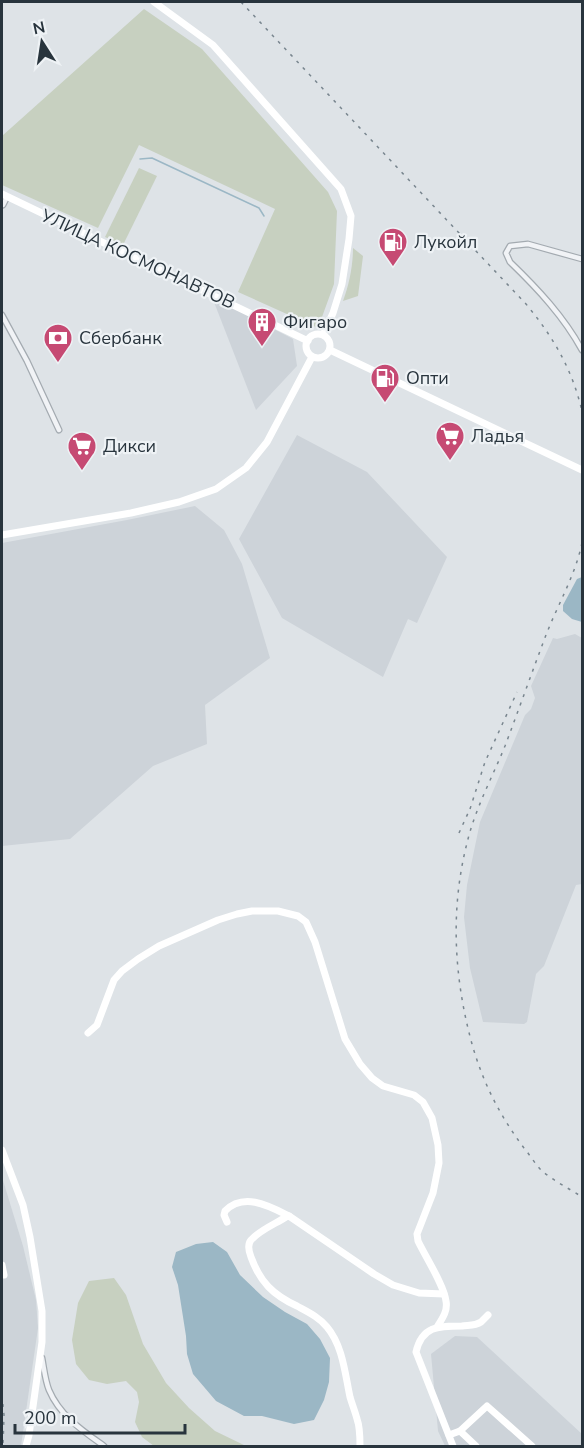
<svg xmlns="http://www.w3.org/2000/svg" width="584" height="1448" viewBox="0 0 584 1448" font-family="'Nunito Sans',sans-serif">
	<style>
		.built { fill: #cdd3d9 }
		.green { fill: #c7d0c0 }
		.water { fill: #9bb7c5 }
		.lines { fill: none; stroke-linecap: round; stroke-linejoin: round }
		.stream { stroke: #9bb7c5; stroke-width: 1.5 }
		.street-casing { stroke: #a4abb1; stroke-width: 7 }
		.street { stroke: #f1f3f6; stroke-width: 4.5 }
		.secondary { stroke: #fff; stroke-width: 7 }
		.rail { stroke: #79868f; stroke-width: 1.5; stroke-dasharray: 3 6; stroke-linecap: butt }
		.labels { text-anchor: middle; stroke-width: 4.5; stroke-linejoin: round; paint-order: stroke }
		.poi-label { font-size: 18px; fill: #28343d; stroke: #eef2f5; text-anchor: start }
		.street-label { font-size: 18px; fill: #28343d; stroke: #eef2f5 }
	</style>
	<rect width="100%" height="100%" fill="#dee3e7"/>
	<g class="built">
		<path d="M212 297 293 339 297 366 256 410Z"/>
		<path d="M297 435 367 472 447 557 417 623 408 619 383 677 282 618 239 539Z"/>
		<path d="M195 506 224 530 242 564 270 658 205 705 207 744 153 766 70 839 2 846V543L127 520Z"/>
		<path d="M575 634 582 638V884L576 885 544 966 536 974 527 1022 524 1024 483 1022 470 968 464 917 467 885 480 822 525 715 531 709 535 698 531 686 553 638 557 639Z"/>
		<path d="M2 1177 23 1246 36 1300 38 1328 21 1446H2Z"/>
		<path d="M455 1336 477 1337 582 1434V1446H445L438 1431 431 1354Z"/>
	</g>
	<g class="green">
		<path d="M144 9 202 49 328 192 337 211 334 284 318 328 238 292 275 209 139 145 98 228 2 185V136Z"/>
		<path d="M139 168 157 176 123 245 105 237Z"/>
		<path d="M353 248 363 256 358 296 343 301C349 285 353 266 353 248Z"/>
		<path d="M114 1278 126 1295 143 1344 166 1383 189 1408 215 1431 246 1446H154L142 1437 135 1422 139 1402 137 1392 126 1381 107 1384 89 1380 76 1364 72 1340 78 1303 89 1281Z"/>
	</g>
	<g class="water">
		<path d="M582 577V622L572 619 563 611V605L577 579Z"/>
		<path d="M213 1242 227 1252 240 1275 263 1297 285 1312 307 1324 320 1339 330 1358 329 1382 324 1400 314 1420 294 1424 262 1416H244L216 1401 193 1374 187 1354 186 1336 178 1285 172 1267 176 1252 196 1244Z"/>
	</g>
	<g class="lines">
		<path class="stream" d="M140 159 152 158 259 208 264 216"/>
		<g class="street-casing">
			<g id="street">
				<path d="M3 205 7 197"/>
				<path d="M582 259 528 244 510 246 506 253 510 262C538 289 564 317 582 350"/>
				<path d="M2 315 27 361 59 430"/>
				<path d="M42 1358C44 1368 45 1380 49 1390 60 1416 83 1431 104 1446"/>
			</g>
		</g>
		<use href="#street" class="street"/>
		<g class="secondary">
			<path d="M154 2 213 45 341 189 351 216 349 239 342 284 333 313 323 335"/>
			<path d="M2 194 308 341"/>
			<circle cx="318" cy="346" r="12"/>
			<path d="M330 350 582 470"/>
			<path d="M2 535 131 513 179 502 216 489 246 468 267 442 312 357"/>
			<path d="M88 1033 97 1025 114 980 122 971 138 959 159 946 218 920 237 914 252 911H278L298 916 306 922 315 942 345 1039 360 1064 372 1078 383 1086 414 1095 423 1102 432 1118 438 1145 439 1163 433 1193 417 1234 418 1241C425 1256 444 1285 446 1301 448 1311 442 1319 437 1327"/>
			<path d="M2 1150 23 1205 30 1237 42 1311V1342L29 1435 26 1446"/>
			<path d="M227 1222 224 1215 225 1211C244 1192 269 1206 289 1216"/>
			<path d="M2 1265 4 1275"/>
			<path d="M460 1431 487 1406 532 1446"/>
			<path d="M449 1435 460 1431 476 1446"/>
			<path d="M360 1446C360 1438 360 1427 357 1419 355 1411 352 1404 350 1397 345 1374 343 1346 327 1327 319 1317 308 1312 297 1306 273 1295 260 1282 251 1257 249 1252 247 1245 251 1240 260 1230 275 1224 286 1217L289 1216 374 1274 393 1285 419 1293 444 1294"/>
			<path d="M453 1446 416 1352C422 1326 438 1326 462 1326 468 1325 475 1326 481 1322 482 1321 487 1316 488 1315"/>
		</g>
		<g class="rail">
			<path d="M241 2 526 304C554 338 572 369 582 411"/>
			<path d="M582 543C575 576 558 604 546 635 532 672 519 709 505 746 492 778 475 809 467 843 450 910 454 978 472 1044 483 1083 500 1116 524 1148 530 1155 535 1164 541 1170 552 1180 570 1189 582 1197"/>
			<path d="M470 809 485 762 517 692"/>
			<path d="M459 833 469 811"/>
			<path d="M2 1395 4 1415 3 1446"/>
		</g>
	</g>
	<defs>
		<g id="fuel-pin" transform="scale(1.5)"><path d="M0 17L-7.5 6A9.5 9.5 0 1 1 7.5 6Z" fill="#c64a73" stroke="#eef2f5"/><path d="M-5.5-6h7V0h2V4h1.3V-2.5L3-4.5l.8-.8L6-3V5H2.5V1h-1V6h-7ZM-4.2-4.7v3.2H.2V-4.7Z" fill="#fff"/></g>
		<g id="building-pin" transform="scale(1.5)"><path d="M0 17L-7.5 6A9.5 9.5 0 1 1 7.5 6Z" fill="#c64a73" stroke="#eef2f5"/><path d="M-4-6H4V6H1V3H-1V6H-4ZM-2.5-4.3h1.7v1.8h-1.7ZM.8-4.3h1.7v1.8H.8ZM-2.5-1h1.7V.8h-1.7ZM.8-1h1.7V.8H.8Z" fill="#fff"/></g>
		<g id="bank-pin" transform="scale(1.5)"><path d="M0 17L-7.5 6A9.5 9.5 0 1 1 7.5 6Z" fill="#c64a73" stroke="#eef2f5"/><path d="M-6-4H6V4H-6ZM0-2.3a2.3 2.3 0 1 0 0 4.6a2.3 2.3 0 1 0 0-4.6Z" fill="#fff"/></g>
		<g id="supermarket-pin" transform="scale(1.5)"><path d="M0 17L-7.5 6A9.5 9.5 0 1 1 7.5 6Z" fill="#c64a73" stroke="#eef2f5"/><path d="M-6-5.5h2.5l.6 2H6L4.5 2H-2.5L-4.4-4H-6ZM-1.5 3.2a1.3 1.3 0 1 0 .1 0ZM3 3.2a1.3 1.3 0 1 0 .1 0Z" fill="#fff"/></g>
	</defs>
	<g fill-rule="evenodd">
		<use href="#fuel-pin" x="393" y="242"/>
		<use href="#building-pin" x="262" y="322"/>
		<use href="#bank-pin" x="58" y="338"/>
		<use href="#fuel-pin" x="385" y="378"/>
		<use href="#supermarket-pin" x="450" y="436"/>
		<use href="#supermarket-pin" x="82" y="446"/>
	</g>
	<g class="labels">
		<g class="poi-label">
			<text x="414" y="248">Лукойл</text>
			<text x="283" y="328">Фигаро</text>
			<text x="79" y="344">Сбербанк</text>
			<text x="406" y="384">Опти</text>
			<text x="471" y="442">Ладья</text>
			<text x="103" y="452">Дикси</text>
		</g>
		<g class="street-label">
			<text transform="translate(138 259) rotate(25)" y="6">УЛИЦА КОСМОНАВТОВ</text>
		</g>
	</g>
	<rect width="584" height="1448" fill="none" stroke="#28343d" stroke-width="6"/>
	<g transform="translate(42 42) rotate(348)" stroke="#eef2f5" stroke-width="4.5" paint-order="stroke">
	<path d="M0-4.5L10 22L0 15L-10 22Z" fill="#28343d"/>
	<text y="-9" font-size="16" font-weight="bold" text-anchor="middle" fill="#28343d">N</text>
	</g>
	<path d="M15 1424v9h170v-9" fill="none" stroke="#28343d" stroke-width="3"/>
	<text x="24" y="1424" font-size="18" fill="#28343d" stroke="#eef2f5" stroke-width="4.5" paint-order="stroke">200 m</text>
</svg>
